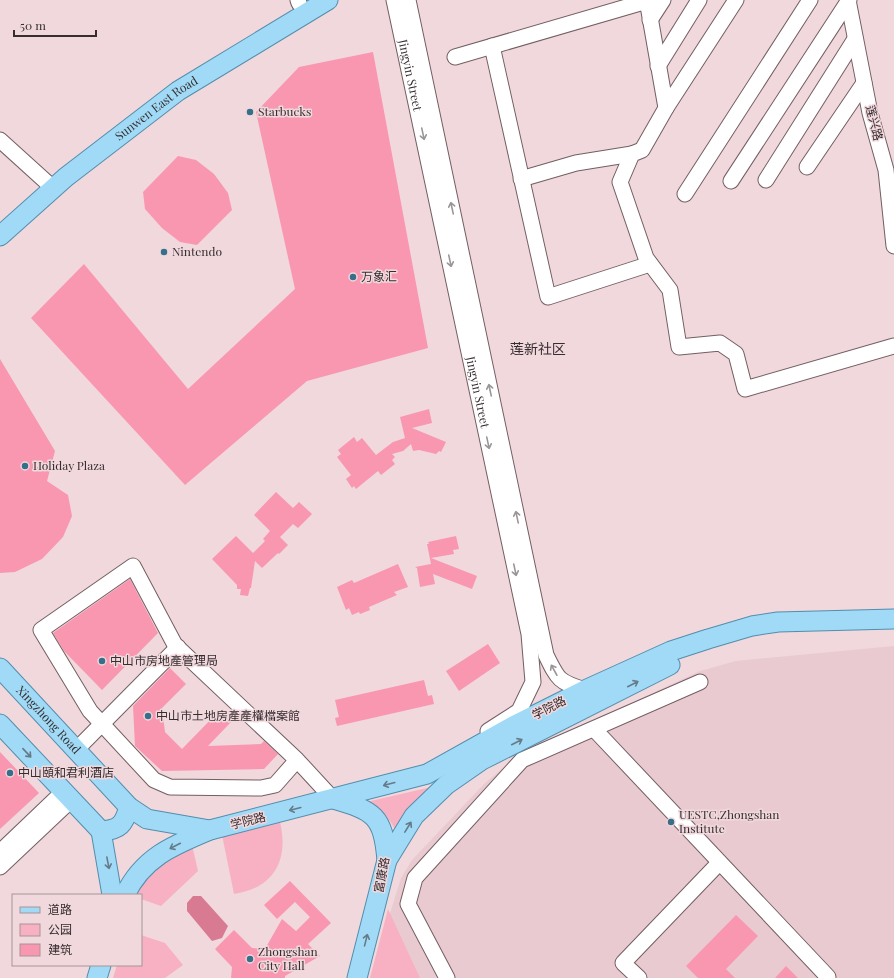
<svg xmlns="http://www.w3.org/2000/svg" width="894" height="978" viewBox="0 0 894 978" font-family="'Playfair Display','Noto Sans SC',serif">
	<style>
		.built { fill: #eacad1 }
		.green { fill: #f8b1c2 }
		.water { fill: #d97a93 }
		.building { fill: #f997b0 }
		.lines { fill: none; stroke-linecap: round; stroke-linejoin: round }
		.minor-casing { stroke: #735e62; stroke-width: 17 }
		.major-casing { stroke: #528eac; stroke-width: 21 }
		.minor { stroke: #fff; stroke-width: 15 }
		.major { stroke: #a0daf6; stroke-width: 19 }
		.oneway { stroke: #9a9697 }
		.oneway2 { stroke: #667b89 }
		.poi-dot { fill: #376e89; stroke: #f0d8dd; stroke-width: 1.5 }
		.labels { text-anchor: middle; stroke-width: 3; stroke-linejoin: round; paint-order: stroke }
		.street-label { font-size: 12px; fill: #362d2f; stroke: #f0d8dd }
		.poi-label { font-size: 12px; fill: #362d2f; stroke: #f0d8dd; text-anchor: start }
		.quarter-label { font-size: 14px; fill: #362d2f; stroke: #f0d8dd }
	</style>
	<rect width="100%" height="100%" fill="#f0d8dd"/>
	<path class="built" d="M894 646V978H370L401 878 412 860 484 784 517 756 700 671 736 661Z"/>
	<g class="green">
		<path d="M440 785 395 830C388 814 378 808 362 803Z"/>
		<path d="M280 822C289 860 274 888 234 894L222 835Z"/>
		<path d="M192 845 198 871 161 906 141 899V895H137C147 868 168 857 192 845Z"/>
		<path d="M388 909 420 978H370Z"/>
		<path d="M141 935 165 943 183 965 165 978H113L117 965H141Z"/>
	</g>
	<path class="water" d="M193 896H201L228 926 222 938 212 941 187 911V903Z"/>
	<g class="building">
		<path d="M373 52 428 348 307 381 185 485 31 318 84 264 188 389 295 289 256 112 299 67Z"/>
		<path d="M178 156 196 160 214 174 228 193 232 210 197 245 180 242 162 228 145 209 143 192Z"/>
		<path d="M0 359 55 451 47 481 68 495 72 516 63 537 42 559 15 572 0 573Z"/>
		<path d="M429 409 432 423 412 428 446 442 441 452 439 451 436 454 419 450 413 451 411 444 403 451 392 454 395 457 392 460 395 464 381 475 378 471 356 489 354 486 352 488 346 479 351 475 337 457 341 454 338 450 354 437 357 442 362 438 376 455 393 442 405 438 400 417Z"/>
		<path d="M276 492 293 508 299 502 312 514 298 528 293 524 280 537 288 545 279 554 278 553 262 568 255 561 251 588H250L248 596 240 595 241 589H237V585L212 559 236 536 253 553 265 541 263 539 270 531 254 515Z"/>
		<path d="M456 536 459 549 453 550 454 554 431 558 477 576 472 589 433 574 435 584 420 587 417 568 415 567 431 564 427 544H429L428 542Z"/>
		<path d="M398 564 408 587 394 592 397 595 369 607 370 610 360 614 359 612 352 615 349 608 346 610 337 587 352 580 354 583Z"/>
		<path d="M130 579 158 633 102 690 64 651 53 633Z"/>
		<path d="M488 644 500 663 459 691 446 671Z"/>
		<path d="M170 668 186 684 162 708 165 732 182 749 219 711 231 722 208 746 261 744 264 741 278 754 264 769 162 771 135 746 133 706Z"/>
		<path d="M424 680 428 696 432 695 434 704 337 726 335 718 339 717 335 700Z"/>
		<path d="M0 752 39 793 0 829Z"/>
		<path d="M290 881 331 923 308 944 320 956 285 976V978H231L232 967 215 949 234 930 252 948 265 949 282 919 296 931 310 917 295 902 277 919 264 905Z"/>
		<path d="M736 915 758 936 726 969 735 978H698L686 966Z"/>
		<path d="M786 966 798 978H775Z"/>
	</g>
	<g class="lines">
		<g class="minor-casing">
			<g id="minor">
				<path d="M298 0 299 3"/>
				<path id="s1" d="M394 0 529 634 533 682 519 711 488 731"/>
				<path d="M408 0 546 655C558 680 559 682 585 690"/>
				<path d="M647 0 666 108 642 150 632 154 620 182 646 258 670 290 679 347 720 343 736 354 745 389 894 346"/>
				<path d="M848 0 870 113 886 170 894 246"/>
				<path d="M650 20 663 0"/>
				<path d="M492 46 548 297 650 264"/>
				<path d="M455 57 647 1"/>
				<path d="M658 66 699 0"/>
				<path d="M666 108 736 0"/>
				<path d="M0 140 53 188"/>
				<path d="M807 167 864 83"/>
				<path d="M521 179 576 163 632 154"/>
				<path d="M766 180 855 39"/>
				<path d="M731 181 849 0"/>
				<path d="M685 194 810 0"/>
				<path d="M594 729 828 977"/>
				<path d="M76 750 178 647"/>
				<path d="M297 760 275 785 261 788 170 787 154 780 90 711 41 630 133 566 175 645 297 760 333 799"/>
				<path d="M0 852 63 792"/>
				<path d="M0 867 71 800"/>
				<path d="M447 978 408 904 415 878 522 760 700 682"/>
				<path d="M639 978 623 963 719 863"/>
			</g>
		</g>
		<g class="major-casing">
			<g id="major">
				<path id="s2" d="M0 236 66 177 178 91 328 0"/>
				<path id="s3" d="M0 668 129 807 147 819 210 830"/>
				<path d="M0 724 101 831"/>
				<path d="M333 799C374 811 383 815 387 860L357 978"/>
				<path d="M101 831 112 895"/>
				<path d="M101 831C120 830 124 824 129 807"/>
				<path d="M387 860 414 816 446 785 482 760 670 665"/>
				<path d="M125 895C143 857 174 845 210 830L427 774 513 726 585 690 671 651 708 639 752 626 778 622 894 619"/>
				<path d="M97 978 101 965"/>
			</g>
		</g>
		<use href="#minor" class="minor"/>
		<use href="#major" class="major"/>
	</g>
	<defs><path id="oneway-shaft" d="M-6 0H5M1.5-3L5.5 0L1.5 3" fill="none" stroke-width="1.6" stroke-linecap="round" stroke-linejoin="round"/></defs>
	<g class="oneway">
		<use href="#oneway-shaft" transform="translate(423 134) rotate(78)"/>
		<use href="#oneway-shaft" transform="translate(452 208) rotate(-102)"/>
		<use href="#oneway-shaft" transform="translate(450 261) rotate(78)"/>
		<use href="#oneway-shaft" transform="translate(490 390) rotate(-102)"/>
		<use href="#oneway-shaft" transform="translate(488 443) rotate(78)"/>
		<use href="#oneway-shaft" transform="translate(517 517) rotate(-102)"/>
		<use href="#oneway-shaft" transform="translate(515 570) rotate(78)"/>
		<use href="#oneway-shaft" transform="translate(554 670) rotate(-119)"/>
	</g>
	<g class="oneway2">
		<use href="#oneway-shaft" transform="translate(633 684) rotate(-27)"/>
		<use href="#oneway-shaft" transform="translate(517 742) rotate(-27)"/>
		<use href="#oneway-shaft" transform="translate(27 753) rotate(47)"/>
		<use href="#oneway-shaft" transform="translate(389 784) rotate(165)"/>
		<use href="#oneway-shaft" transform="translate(295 809) rotate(166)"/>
		<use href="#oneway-shaft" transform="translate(408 827) rotate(-58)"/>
		<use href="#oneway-shaft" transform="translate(175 846) rotate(153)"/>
		<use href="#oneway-shaft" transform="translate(108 863) rotate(79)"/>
		<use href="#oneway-shaft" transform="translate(366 940) rotate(-76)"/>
	</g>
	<g class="poi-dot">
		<circle cx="250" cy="112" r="4"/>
		<circle cx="164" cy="252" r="4"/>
		<circle cx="353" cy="277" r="4"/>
		<circle cx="25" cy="466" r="4"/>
		<circle cx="102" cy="661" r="4"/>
		<circle cx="148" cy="716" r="4"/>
		<circle cx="10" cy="773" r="4"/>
		<circle cx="671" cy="822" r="4"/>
		<circle cx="250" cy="959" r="4"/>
	</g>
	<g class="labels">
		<g class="street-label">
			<text dy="4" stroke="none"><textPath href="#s1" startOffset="77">Jingyin Street</textPath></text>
			<text dy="4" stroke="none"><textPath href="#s2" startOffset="202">Sunwen East Road</textPath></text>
			<text transform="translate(874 123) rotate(76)" y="4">莲兴路</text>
			<text dy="4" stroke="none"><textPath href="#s1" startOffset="401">Jingyin Street</textPath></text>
			<text transform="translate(549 708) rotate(-27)" y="4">学院路</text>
			<text dy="4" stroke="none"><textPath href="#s3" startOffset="71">Xingzhong Road</textPath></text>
			<text transform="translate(248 821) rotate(-14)" y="4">学院路</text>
			<text transform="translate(382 875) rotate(-79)" y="4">富康路</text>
		</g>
		<g class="poi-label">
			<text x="258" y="116">Starbucks</text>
			<text x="172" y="256">Nintendo</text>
			<text x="361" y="281">万象汇</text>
			<text x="33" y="470">Holiday Plaza</text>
			<text x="110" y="665">中山市房地產管理局</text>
			<text x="156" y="720">中山市土地房產產權檔案館</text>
			<text x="18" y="777">中山頤和君利酒店</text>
			<text x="679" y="819">UESTC,Zhongshan<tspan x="679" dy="14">Institute</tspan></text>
			<text x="258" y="956">Zhongshan<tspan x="258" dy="14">City Hall</tspan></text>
		</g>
		<g class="quarter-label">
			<text x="538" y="354">莲新社区</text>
		</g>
	</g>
	<rect x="12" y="894" width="130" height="72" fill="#f0d8dd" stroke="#a69497"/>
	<rect x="20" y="907" width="20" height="6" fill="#a0daf6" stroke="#a69497"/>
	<text x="48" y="914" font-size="12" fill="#362d2f">道路</text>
	<rect x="20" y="924" width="20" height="12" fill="#f8b1c2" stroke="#a69497"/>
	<text x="48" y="934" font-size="12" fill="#362d2f">公园</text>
	<rect x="20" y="944" width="20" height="12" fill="#f997b0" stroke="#a69497"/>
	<text x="48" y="954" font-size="12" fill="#362d2f">建筑</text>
	<path d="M14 30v6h82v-6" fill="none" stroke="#362d2f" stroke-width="2"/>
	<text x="20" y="30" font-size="12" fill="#362d2f" stroke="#f0d8dd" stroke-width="3" paint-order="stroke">50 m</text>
</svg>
